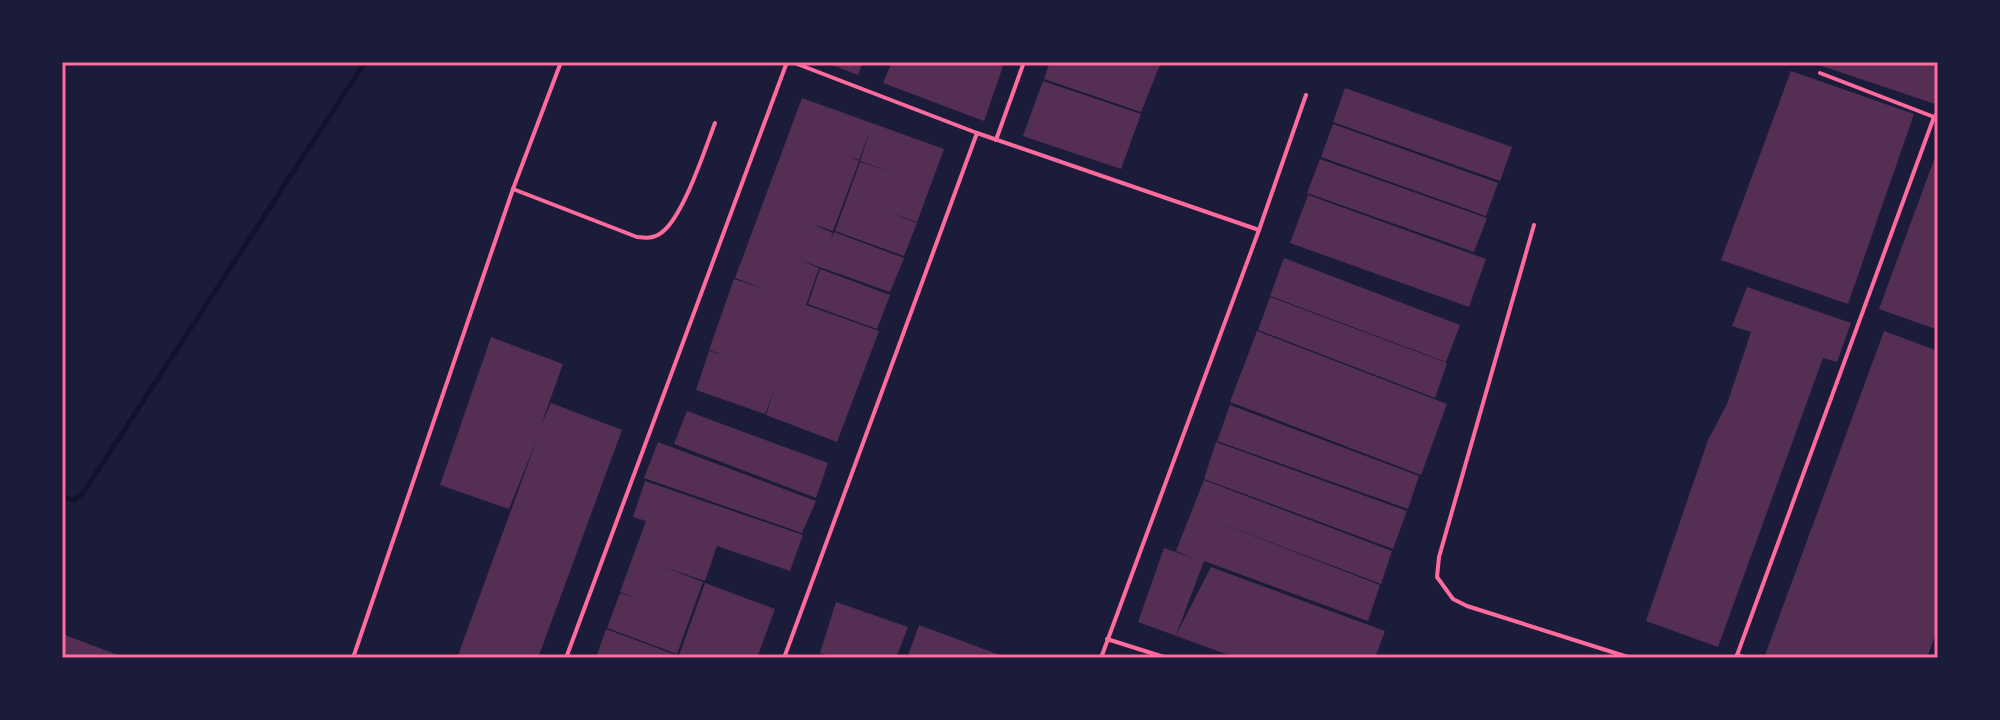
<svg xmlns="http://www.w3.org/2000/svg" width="2000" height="720" viewBox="0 0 2000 720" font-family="'Crimson Pro',serif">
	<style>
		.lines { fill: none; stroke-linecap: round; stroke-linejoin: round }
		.stream { stroke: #12122b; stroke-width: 5 }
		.building { fill: #542f53 }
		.service { stroke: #ff6b9d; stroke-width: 4 }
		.neatline { fill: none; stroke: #ff6b9d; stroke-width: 3 }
	</style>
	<rect width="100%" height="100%" fill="#1b1b3a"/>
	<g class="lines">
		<path class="stream" d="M62 497 74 500 83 493 365 62"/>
	</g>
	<g class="building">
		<path d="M824 62H863L858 75Z"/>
		<path d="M892 62H992L1003 66 984 121 883 83Z"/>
		<path d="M1050 62H1153L1160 65 1141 112 1044 79Z"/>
		<path d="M1938 62V105L1813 63V62Z"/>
		<path d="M1791 71 1914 114 1848 304 1721 260Z"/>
		<path d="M1043 81 1141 114 1121 169 1023 136Z"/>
		<path d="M1345 88 1512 147 1500 181 1333 122Z"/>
		<path d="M802 98 944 149 917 222 888 212 917 223 904 256 835 231 860 162 888 171 860 161 871 128 859 160 848 156 859 161 833 231 812 224 833 233 830 244 834 232 904 258 890 292 800 260 819 268 806 305 879 331 837 442 766 415 774 390 765 414 696 390 709 351 726 356 709 350 734 279 768 290 735 278Z"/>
		<path d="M1333 124 1498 183 1486 216 1321 157Z"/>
		<path d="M1938 149V330L1879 309Z"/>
		<path d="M1320 159 1487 218 1474 252 1307 193Z"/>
		<path d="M1308 195 1486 259 1469 307 1290 243Z"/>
		<path d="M1284 258 1460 325 1446 362 1270 296Z"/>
		<path d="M820 269 890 295 877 329 808 304Z"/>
		<path d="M1747 287 1851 323 1837 362 1823 358 1718 647 1646 621 1708 440 1727 404 1751 332 1732 326Z"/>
		<path d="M1270 297 1447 363 1435 398 1258 330Z"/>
		<path d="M1257 331 1447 404 1421 475 1230 402Z"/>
		<path d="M1884 331 1938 351V628L1927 658H1764Z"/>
		<path d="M491 337 563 364 541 425 551 403 622 430 538 658H457L537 439 509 509 440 485Z"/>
		<path d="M1230 405 1419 476 1408 509 1217 441Z"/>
		<path d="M687 411 828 463 816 498 674 444Z"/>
		<path d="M658 442 816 501 802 533 644 478Z"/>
		<path d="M1216 442 1407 511 1393 549 1204 479Z"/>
		<path d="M1204 480 1392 551 1381 584 1204 517 1380 585 1368 621 1204 561 1176 635 1211 567 1385 631 1375 658H1237L1138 622 1164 548 1195 559 1176 551Z"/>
		<path d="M645 481 803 535 790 571 717 546 705 581 664 567 703 582 677 654 607 628 620 593 639 599 620 592 646 521 633 517Z"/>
		<path d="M705 583 775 609 757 658H678Z"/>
		<path d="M836 602 908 627 896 658H834L820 653Z"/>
		<path d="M919 625 1008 658H907Z"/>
		<path d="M606 629 676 655 675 658H596Z"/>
		<path d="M62 634 126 658H62Z"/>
	</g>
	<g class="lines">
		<g class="service">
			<path d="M792 62 977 133 1259 230"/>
			<path d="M1820 73 1934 117"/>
			<path d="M996 140 1024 62"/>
			<path d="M513 189 637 237C646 238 653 239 661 233 683 218 705 149 715 123"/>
			<path d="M1534 225 1439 557 1437 577 1453 599 1467 606 1631 658"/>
			<path d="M1107 639 1167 658"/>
			<path d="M1737 655 1746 658"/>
			<path d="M353 658 513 189 561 62"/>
			<path d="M566 658 787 62"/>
			<path d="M784 658 977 133"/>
			<path d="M1101 658 1259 230 1306 95"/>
			<path d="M1736 658 1934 117 1938 113"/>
		</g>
	</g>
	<rect width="2000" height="720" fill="none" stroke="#1b1b3a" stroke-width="128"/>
	<rect x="64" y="64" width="1872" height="592" class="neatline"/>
</svg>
